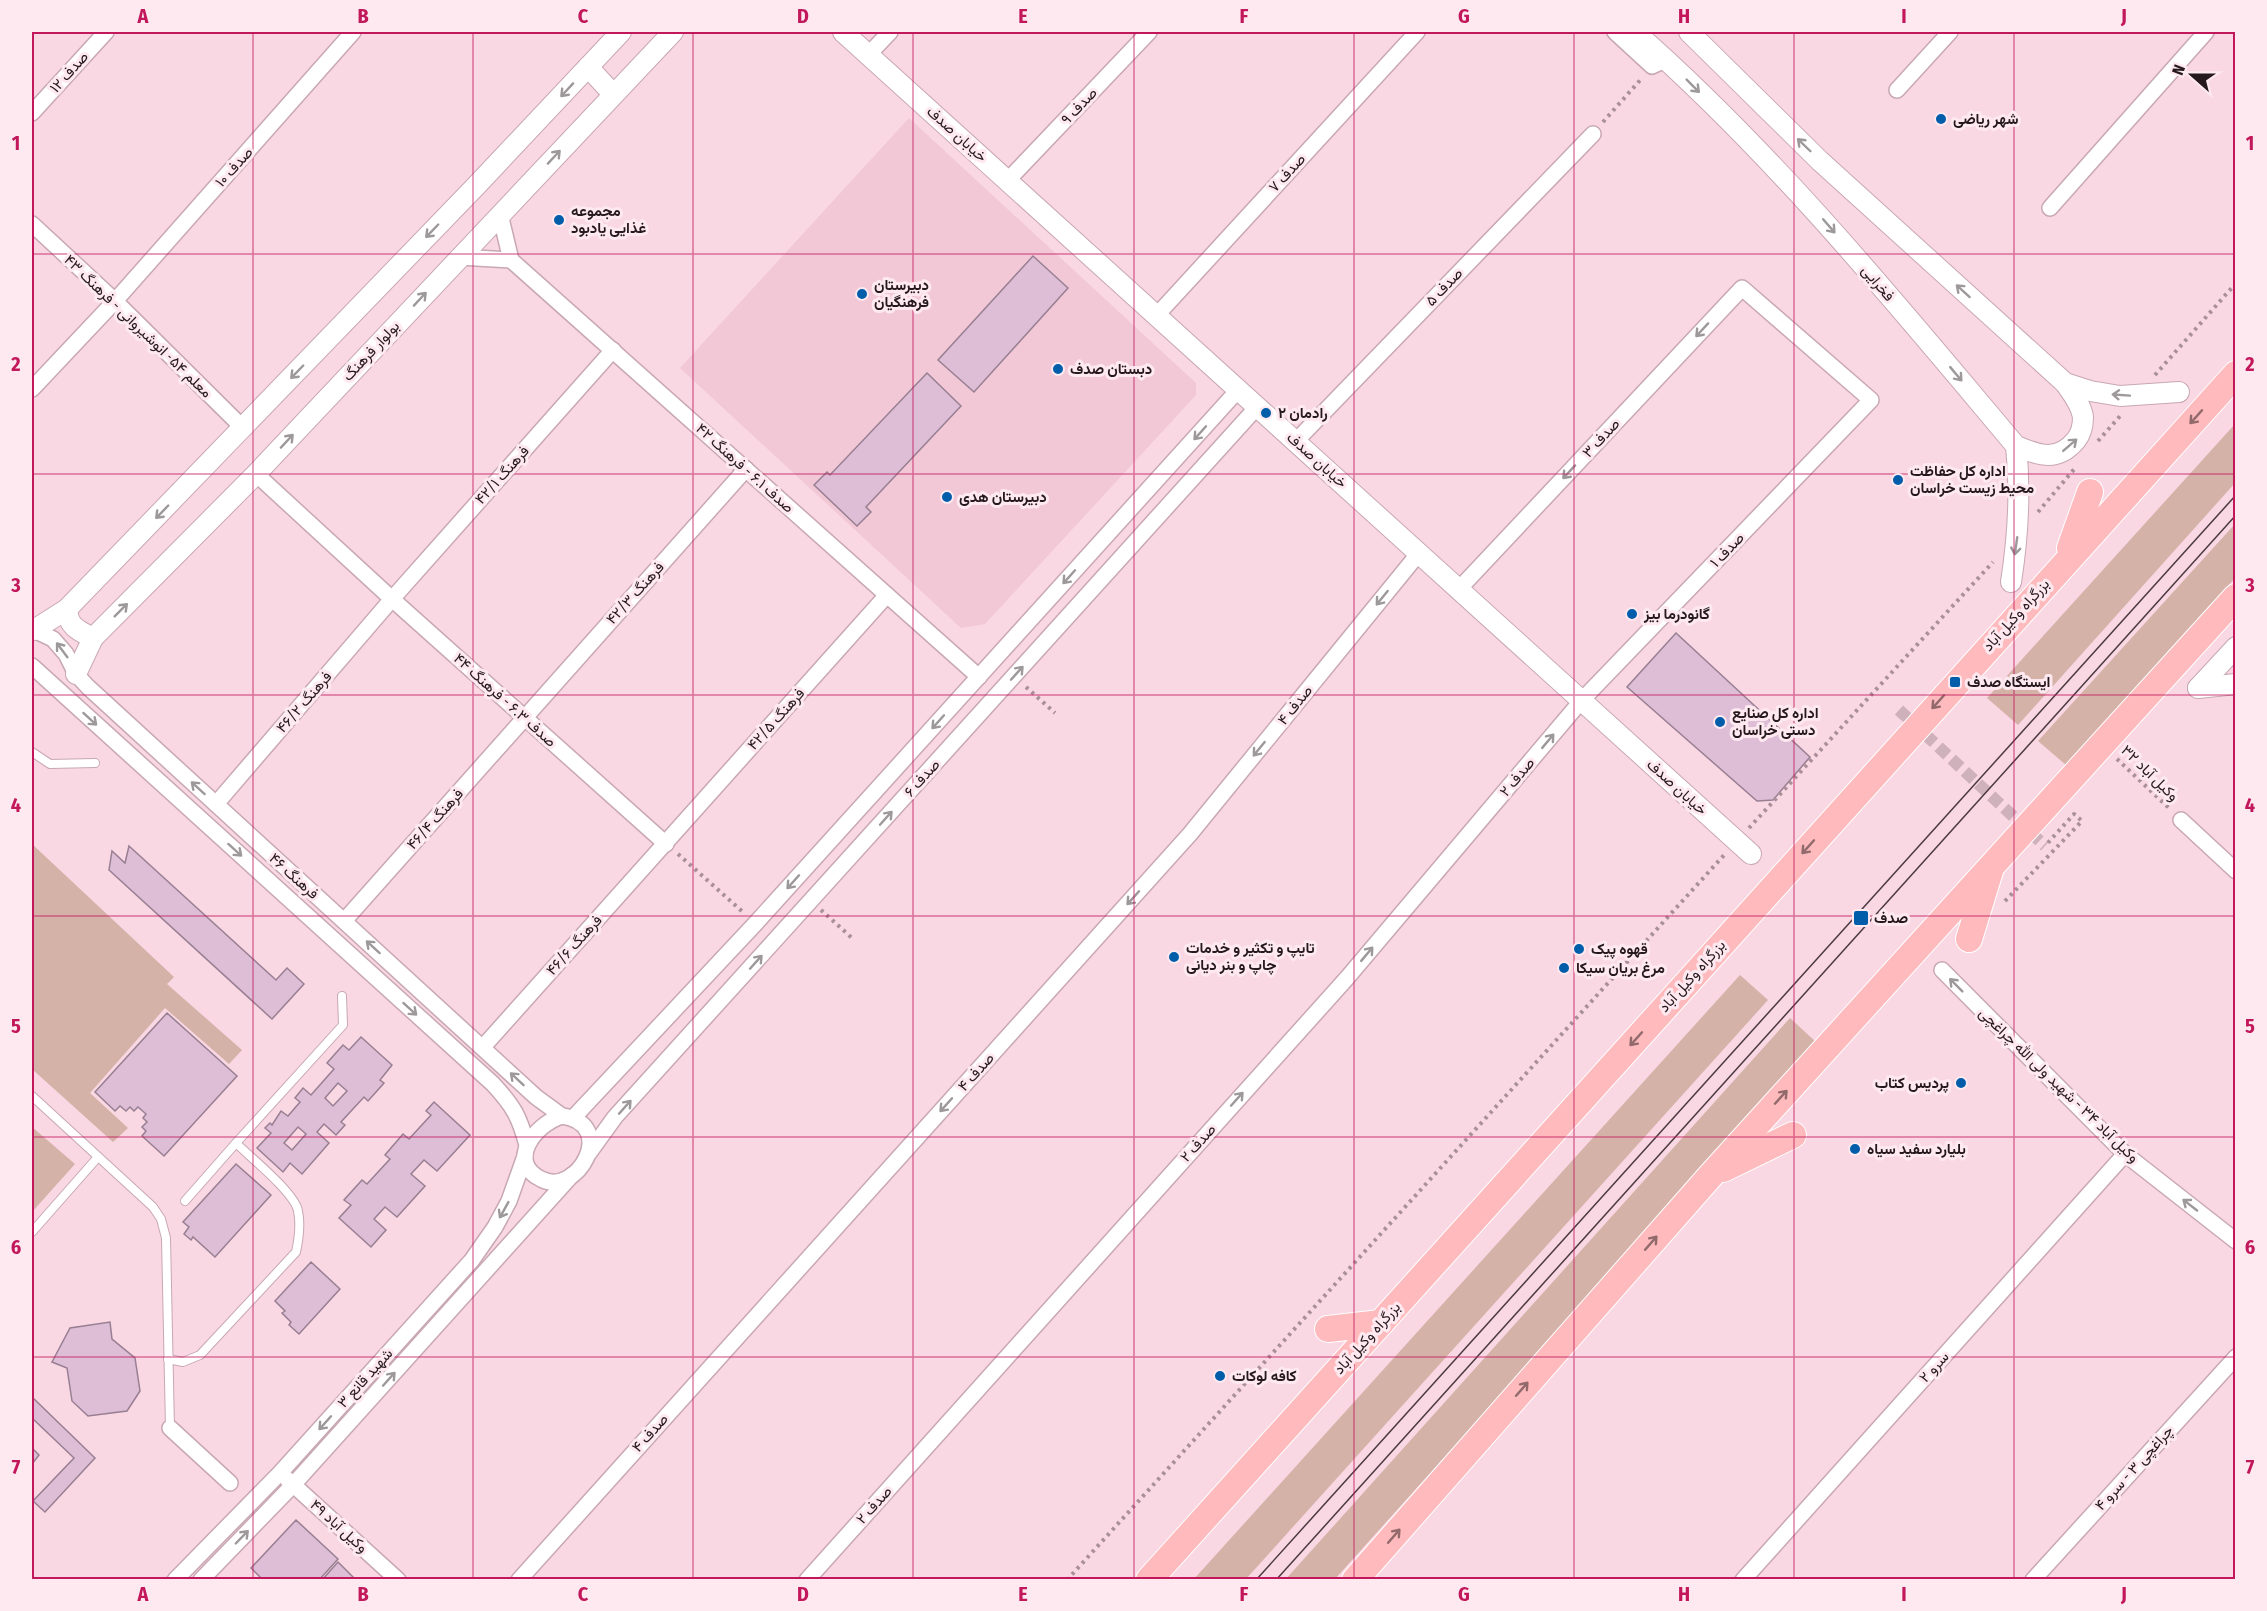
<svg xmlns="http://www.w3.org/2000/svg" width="2267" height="1611" viewBox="0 0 2267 1611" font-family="'Fira Sans Condensed',Vazirmatn,sans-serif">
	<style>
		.built { fill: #f2c8d6 }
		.green { fill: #d5b2a8 }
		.building { fill: #ddbed6; stroke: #987f92; stroke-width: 1.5; fill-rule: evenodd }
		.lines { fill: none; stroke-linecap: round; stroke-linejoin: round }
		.pedestrian-tunnel { stroke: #cfb1bb; stroke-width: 12; stroke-dasharray: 12 6; stroke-linecap: butt }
		.service-casing { stroke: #c8a8b3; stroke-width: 10 }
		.minor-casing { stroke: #c8a8b3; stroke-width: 18 }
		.tertiary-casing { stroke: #c8a8b3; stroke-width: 22 }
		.trunk-casing { stroke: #fff; stroke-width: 28 }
		.path { stroke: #a98f98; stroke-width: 4; stroke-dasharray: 3 4.5; stroke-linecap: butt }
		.service { stroke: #fff; stroke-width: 8 }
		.minor { stroke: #fff; stroke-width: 15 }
		.tertiary { stroke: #fff; stroke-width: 20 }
		.trunk { stroke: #febabc; stroke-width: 26 }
		.tram { stroke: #4b3b40; stroke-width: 1.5 }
		.oneway { stroke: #9d9899 }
		.oneway2 { stroke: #926a6c }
		.grid { fill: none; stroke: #c2185b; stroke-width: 1.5; stroke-opacity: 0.55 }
		.poi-dot { fill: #005daa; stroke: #fee9f0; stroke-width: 2 }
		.labels { text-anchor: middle; stroke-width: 6; stroke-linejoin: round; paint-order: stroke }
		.street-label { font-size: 15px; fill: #25191d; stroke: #fee9f0 }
		.poi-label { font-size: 15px; font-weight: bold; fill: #25191d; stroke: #fee9f0; text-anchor: start }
		.neatline { fill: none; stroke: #c2185b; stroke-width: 2 }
		.grid-label { font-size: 20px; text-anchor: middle; font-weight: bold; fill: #c2185b }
	</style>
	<rect width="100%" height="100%" fill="#f9d7e3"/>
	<path class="built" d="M909 118 1196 383V395L985 624 961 628 680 368Z"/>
	<g class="green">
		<path d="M2235 424V483L2018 725 1987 698Z"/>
		<path d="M2235 524V578L2066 765 2038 741Z"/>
		<path d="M32 844 174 977 167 984 242 1050 229 1064 165 1008 90 1093 128 1128 113 1142 32 1069Z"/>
		<path d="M1740 975 1768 1000 1246 1579H1194Z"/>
		<path d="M1790 1018 1817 1043 1335 1579 1285 1580Z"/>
		<path d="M32 1127 75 1164 32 1212Z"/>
	</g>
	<g class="building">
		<path d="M1033 256 1068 288 974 392 938 360Z"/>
		<path d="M927 373 961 406 866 507 871 512 857 526 814 485 827 472 830 475Z"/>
		<path d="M1676 633 1810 757 1773 800 1757 801 1627 687Z"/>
		<path d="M129 846 276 980 287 968 304 984 272 1019 109 870 112 851 125 863Z"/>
		<path d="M167 1013 237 1076 164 1156 142 1136 146 1131 142 1127 147 1122 143 1118 146 1114 138 1107 134 1111 130 1107 126 1111 120 1106 115 1111 95 1092Z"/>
		<path d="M361 1037 392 1065 380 1080 384 1083 368 1101 364 1097 341 1122 345 1125 336 1135 324 1124 317 1132 329 1143 302 1174 290 1163 283 1172 257 1148 271 1133 265 1128 270 1123 272 1125 281 1111 288 1116 300 1102 295 1098 303 1088 311 1095 334 1069 327 1063 343 1045 349 1050ZM338 1083 347 1091 333 1106 325 1098ZM298 1127 306 1134 292 1150 284 1143Z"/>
		<path d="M434 1102 470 1135 437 1171 424 1160 411 1174 425 1186 397 1217 385 1207 374 1219 386 1230 371 1247 339 1218 351 1205 344 1200 362 1180 367 1184 390 1159 385 1155 403 1134 409 1139 431 1115 426 1111Z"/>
		<path d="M236 1164 271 1195 215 1257 193 1237 191 1240 184 1234 189 1227 183 1222Z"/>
		<path d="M311 1262 340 1289 299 1334 289 1325 291 1322 282 1313 285 1311 275 1301Z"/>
		<path d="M110 1322 112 1339 135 1358 140 1391 127 1411 88 1416 72 1401 67 1368 52 1362 70 1328Z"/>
		<path d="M32 1397 95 1458 45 1512 33 1501 74 1458 32 1418Z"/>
		<path d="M32 1448 39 1455 32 1464Z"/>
		<path d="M296 1520 338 1559 319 1580H263L251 1568Z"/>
		<path d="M338 1562 356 1580H322Z"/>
	</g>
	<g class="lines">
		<path class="pedestrian-tunnel" d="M1899 710 2045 846"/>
		<g class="service-casing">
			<g id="service">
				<path d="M32 752 50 764 95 763"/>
				<path d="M32 1096 153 1207 161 1219 166 1238 170 1428"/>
				<path d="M185 1201 236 1143"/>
				<path d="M32 1232 98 1157"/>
				<path d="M168 1359 183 1362 200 1355 296 1252C299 1238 301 1225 298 1211 295 1193 250 1157 236 1143L343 1025 342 996"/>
			</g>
		</g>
		<g class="minor-casing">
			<g id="minor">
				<path d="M1615 32 1652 66 1667 59"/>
				<path d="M869 54 890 32"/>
				<path d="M1897 90 1950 32"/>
				<path d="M32 113 106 32"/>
				<path d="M1008 180 1149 32"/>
				<path d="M2050 208 2206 32"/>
				<path d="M500 214 511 260 979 677"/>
				<path d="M32 224 115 301 243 428"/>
				<path d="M459 257 511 260"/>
				<path d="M1157 315 1417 32"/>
				<path d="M32 389 115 301 353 32"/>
				<path d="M1296 441 1593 134"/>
				<path d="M256 474 392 599 666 844"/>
				<path d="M32 629 53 639 66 654 76 674 88 687 536 1097 562 1116"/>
				<path d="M32 666 493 1084C514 1107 519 1116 527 1145"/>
				<path d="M216 804 392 599 613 350"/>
				<path d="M2181 820 2236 871"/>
				<path d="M344 921 746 469"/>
				<path d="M1942 970 2125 1154 2236 1241"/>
				<path d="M483 1047 887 595"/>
				<path d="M562 1116C619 1124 577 1198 541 1179 506 1162 535 1124 562 1116Z"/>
				<path d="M573 1118 755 924 1239 389"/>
				<path d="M589 1153 615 1117 1258 406"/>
				<path d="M170 1428 230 1483"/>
				<path d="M287 1479 398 1580"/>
				<path d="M175 1580 280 1473 472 1260 495 1227 509 1201 525 1156"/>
				<path d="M201 1580 293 1485 572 1175"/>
				<path d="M519 1580 1190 834 1419 553"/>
				<path d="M807 1580 1347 978 1582 700 1871 400 1742 288 1459 589"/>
				<path d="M1743 1580 2125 1154"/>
				<path d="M2033 1580 2236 1357"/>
			</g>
		</g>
		<g class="tertiary-casing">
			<g id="tertiary">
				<path d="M843 32 1751 854"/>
				<path d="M1635 32C1776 156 1895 302 2016 446 2021 492 2018 537 2011 582"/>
				<path d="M1689 32 1820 161 2065 383 2090 391 2120 396 2179 392"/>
				<path d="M588 67 613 94"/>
				<path d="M2016 446C2040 456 2058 462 2076 440 2081 434 2083 424 2083 417 2081 404 2072 393 2065 383"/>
				<path d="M67 609C68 627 79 631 93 638"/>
				<path d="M34 630 67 609 476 186 621 32"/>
				<path d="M76 674 93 638 256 474 673 32"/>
				<path d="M2198 688 2236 647"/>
				<path d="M2198 688 2236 684"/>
			</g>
		</g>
		<g class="trunk-casing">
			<g id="trunk">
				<path d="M2070 548 2090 492"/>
				<path d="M1969 939 1990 871"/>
				<path d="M1723 1169 1793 1135"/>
				<path d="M1328 1329 1381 1323"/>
				<path d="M1149 1580C1512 1179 1871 774 2236 374"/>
				<path d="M1355 1580 1712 1174 2236 597"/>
			</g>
		</g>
		<g class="path">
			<path d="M1603 122 1642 78"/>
			<path d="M2155 375 2236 283"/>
			<path d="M2098 441 2121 415"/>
			<path d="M2038 512 2076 467"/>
			<path d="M1026 687 1055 713"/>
			<path d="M2117 759 2171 810"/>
			<path d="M1749 828 1993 562"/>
			<path d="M678 854 744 913"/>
			<path d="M2005 901 2082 821 2074 814 2045 846"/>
			<path d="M821 910 852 938"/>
			<path d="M1067 1580 1725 854"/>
		</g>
		<use href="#service" class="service"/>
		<use href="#minor" class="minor"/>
		<use href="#tertiary" class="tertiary"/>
		<use href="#trunk" class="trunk"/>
		<g class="tram">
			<path d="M1256 1580 2236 495"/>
			<path d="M1276 1580 2236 515"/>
		</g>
	</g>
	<defs><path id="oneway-shaft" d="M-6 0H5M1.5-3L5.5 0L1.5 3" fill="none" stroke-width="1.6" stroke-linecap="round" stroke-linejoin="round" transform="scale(1.5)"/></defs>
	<g class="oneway">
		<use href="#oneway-shaft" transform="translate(1693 86) rotate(45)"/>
		<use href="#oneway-shaft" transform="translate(567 90) rotate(133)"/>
		<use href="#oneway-shaft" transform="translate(1804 145) rotate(-136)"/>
		<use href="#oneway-shaft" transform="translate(554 157) rotate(-47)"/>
		<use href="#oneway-shaft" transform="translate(1829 226) rotate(49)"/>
		<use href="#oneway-shaft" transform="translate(432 231) rotate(134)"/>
		<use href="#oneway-shaft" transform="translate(1963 291) rotate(-138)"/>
		<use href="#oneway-shaft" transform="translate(420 299) rotate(-47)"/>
		<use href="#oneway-shaft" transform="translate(1702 330) rotate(133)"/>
		<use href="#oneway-shaft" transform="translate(297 372) rotate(134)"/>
		<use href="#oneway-shaft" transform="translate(1956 374) rotate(50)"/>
		<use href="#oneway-shaft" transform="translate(2121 395) rotate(-176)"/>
		<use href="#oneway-shaft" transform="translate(1200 433) rotate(132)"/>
		<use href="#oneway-shaft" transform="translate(287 441) rotate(-47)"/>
		<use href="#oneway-shaft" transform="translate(2070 445) rotate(-41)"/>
		<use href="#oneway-shaft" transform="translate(1569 472) rotate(133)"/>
		<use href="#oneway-shaft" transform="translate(162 512) rotate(134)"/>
		<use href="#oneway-shaft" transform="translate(2016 546) rotate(98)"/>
		<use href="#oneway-shaft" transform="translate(1069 577) rotate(132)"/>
		<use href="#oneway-shaft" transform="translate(1382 598) rotate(129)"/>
		<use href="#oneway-shaft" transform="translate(121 610) rotate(-45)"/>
		<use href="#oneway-shaft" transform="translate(62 650) rotate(-127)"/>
		<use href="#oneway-shaft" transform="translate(1017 673) rotate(-48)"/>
		<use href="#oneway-shaft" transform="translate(90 719) rotate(42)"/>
		<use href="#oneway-shaft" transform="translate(938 722) rotate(132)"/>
		<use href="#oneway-shaft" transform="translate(1548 741) rotate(-50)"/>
		<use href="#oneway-shaft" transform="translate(1259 749) rotate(129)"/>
		<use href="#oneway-shaft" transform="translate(198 788) rotate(-138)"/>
		<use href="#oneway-shaft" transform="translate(886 818) rotate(-48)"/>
		<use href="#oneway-shaft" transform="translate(235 850) rotate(42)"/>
		<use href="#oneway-shaft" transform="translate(793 882) rotate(132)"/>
		<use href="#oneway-shaft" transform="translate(1133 898) rotate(132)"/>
		<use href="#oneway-shaft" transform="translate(373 947) rotate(-138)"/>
		<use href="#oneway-shaft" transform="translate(1367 954) rotate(-50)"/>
		<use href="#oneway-shaft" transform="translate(756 962) rotate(-48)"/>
		<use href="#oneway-shaft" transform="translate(1956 985) rotate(-135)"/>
		<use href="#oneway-shaft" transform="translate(410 1009) rotate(42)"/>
		<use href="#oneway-shaft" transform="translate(517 1079) rotate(-137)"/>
		<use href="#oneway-shaft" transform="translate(1237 1099) rotate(-48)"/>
		<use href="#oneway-shaft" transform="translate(946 1105) rotate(132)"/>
		<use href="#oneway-shaft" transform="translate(625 1107) rotate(-48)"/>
		<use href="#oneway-shaft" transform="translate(2190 1205) rotate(-142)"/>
		<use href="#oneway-shaft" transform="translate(504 1210) rotate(119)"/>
		<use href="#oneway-shaft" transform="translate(389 1379) rotate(-48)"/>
		<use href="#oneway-shaft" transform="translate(325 1423) rotate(132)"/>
		<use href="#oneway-shaft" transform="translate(242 1537) rotate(-46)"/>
	</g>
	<g class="oneway2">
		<use href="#oneway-shaft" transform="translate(2196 417) rotate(132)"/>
		<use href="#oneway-shaft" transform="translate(1938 702) rotate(132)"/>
		<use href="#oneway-shaft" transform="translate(1808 847) rotate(132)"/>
		<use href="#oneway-shaft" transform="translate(1636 1039) rotate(132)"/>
		<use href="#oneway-shaft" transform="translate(1781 1097) rotate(-48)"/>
		<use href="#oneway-shaft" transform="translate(1651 1243) rotate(-49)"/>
		<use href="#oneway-shaft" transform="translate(1522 1389) rotate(-49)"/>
		<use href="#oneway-shaft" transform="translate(1394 1536) rotate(-49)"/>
	</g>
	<path class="grid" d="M253 32V1580M473 32V1580M693 32V1580M913 32V1580M1134 32V1580M1354 32V1580M1574 32V1580M1794 32V1580M2014 32V1580M32 254H2236M32 474H2236M32 695H2236M32 916H2236M32 1137H2236M32 1357H2236"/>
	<g class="poi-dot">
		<circle cx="1941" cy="119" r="6"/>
		<circle cx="559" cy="220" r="6"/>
		<circle cx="862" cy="294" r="6"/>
		<circle cx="1058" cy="369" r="6"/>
		<circle cx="1266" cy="413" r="6"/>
		<circle cx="1898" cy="480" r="6"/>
		<circle cx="947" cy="497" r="6"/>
		<circle cx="1632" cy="614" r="6"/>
		<rect x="1949" y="676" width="12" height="12" rx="3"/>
		<circle cx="1720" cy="722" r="6"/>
		<rect x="1853" y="910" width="16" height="16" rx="3"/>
		<circle cx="1579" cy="949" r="6"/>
		<circle cx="1174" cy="957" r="6"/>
		<circle cx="1564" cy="968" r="6"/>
		<circle cx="1961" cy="1083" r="6"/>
		<circle cx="1855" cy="1149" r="6"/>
		<circle cx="1220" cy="1376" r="6"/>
	</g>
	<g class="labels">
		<g class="street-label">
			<text transform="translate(69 72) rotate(-48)" y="5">صدف ۱۲</text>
			<text transform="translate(1079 106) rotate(-46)" y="5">صدف ۹</text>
			<text transform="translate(957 134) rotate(42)" y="5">خیابان صدف</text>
			<text transform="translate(234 167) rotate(-48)" y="5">صدف ۱۰</text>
			<text transform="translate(1287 173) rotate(-47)" y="5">صدف ۷</text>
			<text transform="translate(1878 283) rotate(50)" y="5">فخرایی</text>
			<text transform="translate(1444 287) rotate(-46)" y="5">صدف ۵</text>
			<text transform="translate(138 326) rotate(44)" y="5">معلم ۵۴- انوشیروانی - فرهنگ ۴۳</text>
			<text transform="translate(371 351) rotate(-47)" y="5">بولوار فرهنگ</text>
			<text transform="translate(1601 438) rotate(-47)" y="5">صدف ۳</text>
			<text transform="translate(1317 460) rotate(42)" y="5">خیابان صدف</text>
			<text transform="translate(745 468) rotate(42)" y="5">صدف ۶.۱ - فرهنگ ۴۲</text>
			<text transform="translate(502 475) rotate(-48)" y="5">فرهنگ ۴۲/۱</text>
			<text transform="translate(1727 550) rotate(-46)" y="5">صدف ۱</text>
			<text transform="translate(635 593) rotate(-48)" y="5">فرهنگ ۴۲/۳</text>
			<text transform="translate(2016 615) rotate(-48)" y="5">بزرگراه وکیل آباد</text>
			<text transform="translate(505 700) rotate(42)" y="5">صدف ۶.۳ - فرهنگ ۴۴</text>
			<text transform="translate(304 702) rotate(-49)" y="5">فرهنگ ۴۶/۲</text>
			<text transform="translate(1295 705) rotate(-51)" y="5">صدف ۴</text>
			<text transform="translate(776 719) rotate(-48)" y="5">فرهنگ ۴۲/۵</text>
			<text transform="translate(2150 773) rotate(44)" y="5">وکیل آباد ۳۲</text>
			<text transform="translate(1517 777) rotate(-50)" y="5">صدف ۲</text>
			<text transform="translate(922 778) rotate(-48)" y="5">صدف ۶</text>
			<text transform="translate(1677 787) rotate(42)" y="5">خیابان صدف</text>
			<text transform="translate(435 819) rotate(-48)" y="5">فرهنگ ۴۶/۴</text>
			<text transform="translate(294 876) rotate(42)" y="5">فرهنگ ۴۶</text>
			<text transform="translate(574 945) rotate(-48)" y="5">فرهنگ ۴۶/۶</text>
			<text transform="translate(1692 976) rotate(-48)" y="5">بزرگراه وکیل آباد</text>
			<text transform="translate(976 1072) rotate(-48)" y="5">صدف ۴</text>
			<text transform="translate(2059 1085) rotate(44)" y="5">وکیل آباد ۳۴ - شهید ولی الله چراغچی</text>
			<text transform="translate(1198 1143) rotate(-48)" y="5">صدف ۲</text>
			<text transform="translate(1367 1338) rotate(-48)" y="5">بزرگراه وکیل آباد</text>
			<text transform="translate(1934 1367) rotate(-48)" y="5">سرو ۲</text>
			<text transform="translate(365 1378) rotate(-48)" y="5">شهید قانع ۳</text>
			<text transform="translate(650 1433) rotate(-48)" y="5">صدف ۴</text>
			<text transform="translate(2134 1468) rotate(-48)" y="5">چراغچی ۳ - سرو ۴</text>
			<text transform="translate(874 1505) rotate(-48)" y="5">صدف ۲</text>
			<text transform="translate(339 1526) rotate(42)" y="5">وکیل آباد ۴۹</text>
		</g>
		<g class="poi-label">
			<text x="1953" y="124">شهر ریاضی</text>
			<text x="571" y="216">مجموعه<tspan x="571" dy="17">غذایی یادبود</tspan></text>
			<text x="874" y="290">دبیرستان<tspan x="874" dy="17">فرهنگیان</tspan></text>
			<text x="1070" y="374">دبستان صدف</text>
			<text x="1278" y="418">رادمان ۲</text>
			<text x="1910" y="476">اداره کل حفاظت<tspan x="1910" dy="17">محیط زیست خراسان</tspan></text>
			<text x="959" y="502">دبیرستان هدی</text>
			<text x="1644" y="619">گانودرما بیز</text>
			<text x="1967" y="687">ایستگاه صدف</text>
			<text x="1732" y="718">اداره کل صنایع<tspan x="1732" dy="17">دستی خراسان</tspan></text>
			<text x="1874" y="923">صدف</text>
			<text x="1186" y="953">تایپ و تکثیر و خدمات<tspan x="1186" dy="17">چاپ و بنر دیانی</tspan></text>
			<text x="1591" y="954">قهوه پیک</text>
			<text x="1576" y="973">مرغ بریان سیکا</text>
			<text x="1949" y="1088" text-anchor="end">پردیس کتاب</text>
			<text x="1867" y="1154">بلیارد سفید سیاه</text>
			<text x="1232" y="1381">کافه لوکات</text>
		</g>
	</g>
	<rect width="2267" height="1611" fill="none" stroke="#fee9f0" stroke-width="66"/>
	<g transform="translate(2192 75) rotate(291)" stroke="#fee9f0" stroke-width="4.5" paint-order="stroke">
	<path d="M0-4.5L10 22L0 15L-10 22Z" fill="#25191d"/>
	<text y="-9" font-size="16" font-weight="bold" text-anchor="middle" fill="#25191d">N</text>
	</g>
	<rect x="33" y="33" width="2201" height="1545" class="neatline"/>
	<g class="grid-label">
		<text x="143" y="23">A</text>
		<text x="363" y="23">B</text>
		<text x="583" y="23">C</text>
		<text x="803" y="23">D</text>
		<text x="1023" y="23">E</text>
		<text x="1244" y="23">F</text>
		<text x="1464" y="23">G</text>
		<text x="1684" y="23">H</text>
		<text x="1904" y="23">I</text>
		<text x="2124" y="23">J</text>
		<text x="16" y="150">1</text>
		<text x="2250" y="150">1</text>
		<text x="16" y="371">2</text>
		<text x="2250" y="371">2</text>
		<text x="16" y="592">3</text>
		<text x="2250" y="592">3</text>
		<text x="16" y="812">4</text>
		<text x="2250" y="812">4</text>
		<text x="16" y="1033">5</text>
		<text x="2250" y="1033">5</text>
		<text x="16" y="1254">6</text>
		<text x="2250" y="1254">6</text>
		<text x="16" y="1474">7</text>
		<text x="2250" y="1474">7</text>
		<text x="143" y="1601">A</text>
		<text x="363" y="1601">B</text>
		<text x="583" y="1601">C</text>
		<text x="803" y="1601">D</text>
		<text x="1023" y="1601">E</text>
		<text x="1244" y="1601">F</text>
		<text x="1464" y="1601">G</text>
		<text x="1684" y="1601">H</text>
		<text x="1904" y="1601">I</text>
		<text x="2124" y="1601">J</text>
	</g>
</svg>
